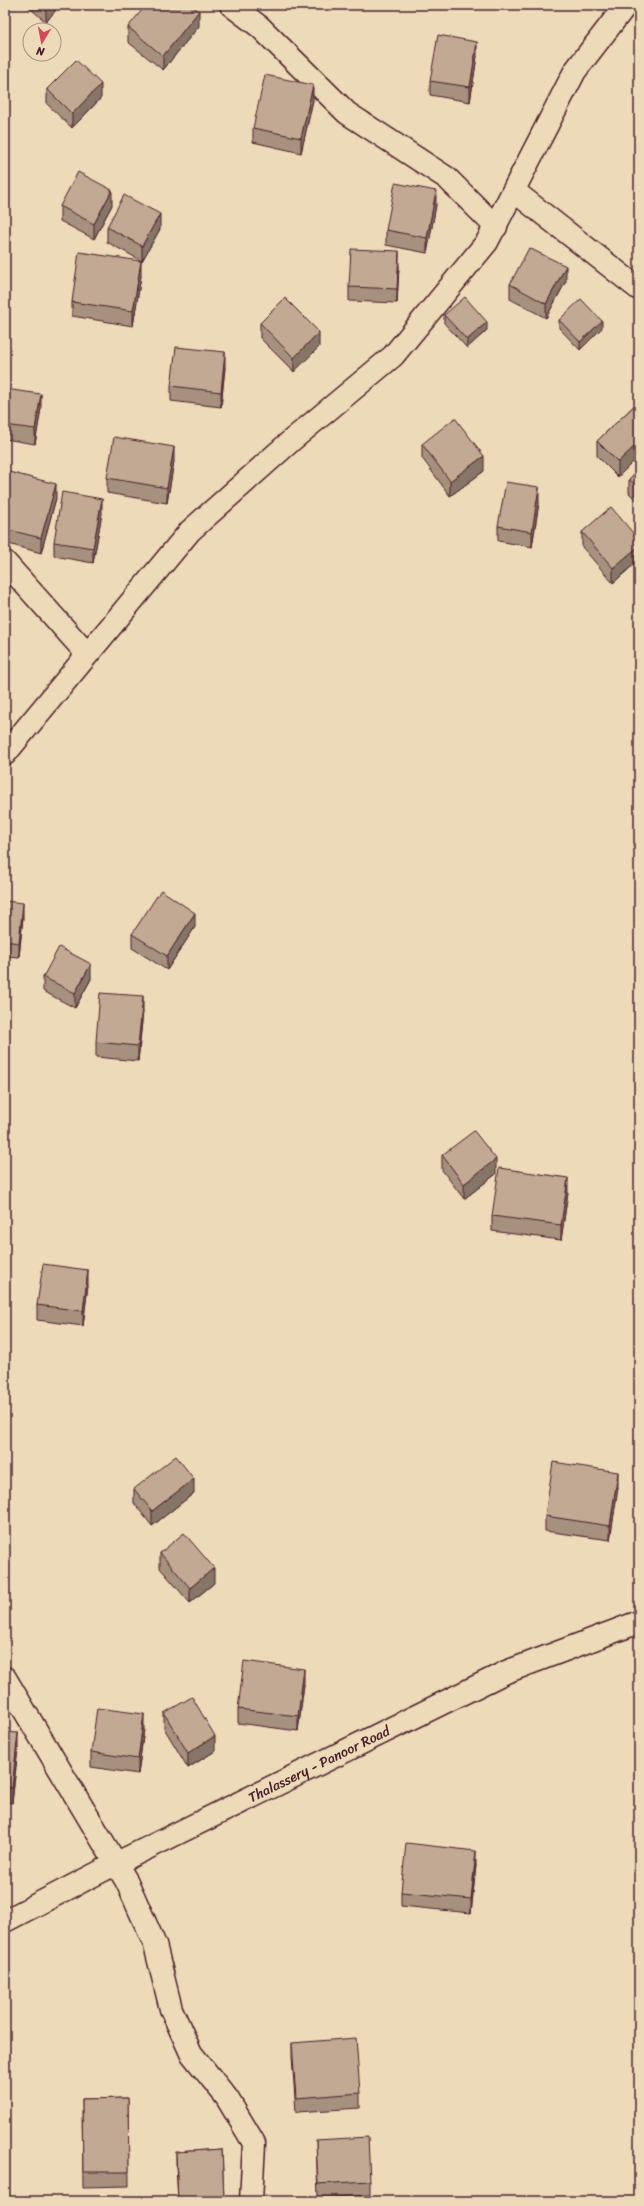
<svg xmlns="http://www.w3.org/2000/svg" width="644" height="2206" viewBox="0 0 644 2206" font-family="Sriracha,sans-serif">
	<style>
		.lines { fill: none; stroke-linecap: round; stroke-linejoin: round }
		.street-casing { stroke: #4a1f2b; stroke-width: 25 }
		.secondary-casing { stroke: #4a1f2b; stroke-width: 25 }
		.street { stroke: #eddab8; stroke-width: 22 }
		.secondary { stroke: #eddab8; stroke-width: 22 }
		.wall { fill: #a6917e; stroke: #4a1f2b }
		.shaded-wall { fill: #877667; stroke: #4a1f2b }
		.building { fill: #c1a993; stroke: #4a1f2b }
		.labels { text-anchor: middle; stroke-width: 3.5; stroke-linejoin: round; paint-order: stroke }
		.street-label { font-size: 14px; fill: #4a1f2b; stroke: #eddab8 }
	</style>
	<rect width="100%" height="100%" fill="#eddab8"/>
	<filter id="ink" filterUnits="userSpaceOnUse"><feTurbulence type="fractalNoise" baseFrequency=".025" numOctaves="2"/><feDisplacementMap in="SourceGraphic" scale="8" xChannelSelector="R" yChannelSelector="G"/><feConvolveMatrix kernelMatrix="1 2 1 2 8 2 1 2 1" color-interpolation-filters="sRGB"/></filter>
	<g filter="url(#ink)">
		<g class="lines">
			<g class="street-casing">
				<g id="street">
					<path d="M231 5 260 27 347 113 447 178 496 227"/>
					<path d="M514 191 639 289"/>
					<path d="M5 562 87 654"/>
					<path d="M5 754 190 531 292 440 393 356 487 242 575 71 626 5"/>
					<path d="M5 1678 127 1882 155 1945 171 2009 191 2053 227 2098 254 2143 251 2201"/>
				</g>
			</g>
			<g class="secondary-casing">
				<g id="secondary">
					<path id="s1" d="M5 1921 117 1863 506 1672 639 1622"/>
				</g>
			</g>
			<use href="#street" class="street"/>
			<use href="#secondary" class="secondary"/>
		</g>
		<g class="wall">
			<path d="M26 5H60L46 22Z"/>
			<path d="M199 26 163 70 128 42V27Z"/>
			<path d="M477 56 470 102 430 95V81Z"/>
			<path d="M47 89 101 98 72 128 47 104Z"/>
			<path d="M313 100 301 153 253 142V128Z"/>
			<path d="M112 205 94 239 60 221V206Z"/>
			<path d="M436 205 427 253 386 245V230Z"/>
			<path d="M107 227 160 229 142 261 107 242Z"/>
			<path d="M399 266 397 303 349 301V287Z"/>
			<path d="M141 276 133 326 72 316V302Z"/>
			<path d="M566 281 546 318 510 299V284Z"/>
			<path d="M444 315 487 330 467 348 444 323Z"/>
			<path d="M559 320 602 328 580 350 559 328Z"/>
			<path d="M260 323 319 347 294 372 260 338Z"/>
			<path d="M225 367 221 407 171 401V386Z"/>
			<path d="M5 389 41 408 35 444 5 439Z"/>
			<path d="M638 402 618 477 597 456V441Z"/>
			<path d="M422 444 484 471 450 496 422 458Z"/>
			<path d="M5 457 6 471 56 498 41 553 5 543Z"/>
			<path d="M174 461 167 503 107 493V478Z"/>
			<path d="M639 470V503L629 493V479Z"/>
			<path d="M539 502 532 547 498 541V526Z"/>
			<path d="M102 513 93 563 54 556V542Z"/>
			<path d="M582 532 639 540V560L613 583 582 547Z"/>
			<path d="M5 901 23 917 19 957 5 956Z"/>
			<path d="M195 927 167 970 132 948V934Z"/>
			<path d="M43 977 91 979 75 1008 43 991Z"/>
			<path d="M639 981V1000L637 998V983Z"/>
			<path d="M143 1011 138 1061 96 1057V1042Z"/>
			<path d="M442 1155 496 1174 464 1199 442 1170Z"/>
			<path d="M568 1192 561 1240 492 1231V1216Z"/>
			<path d="M88 1285 83 1326 37 1320V1305Z"/>
			<path d="M618 1487 610 1540 545 1531V1516Z"/>
			<path d="M134 1489 194 1493 152 1526 134 1503Z"/>
			<path d="M160 1553 214 1583 190 1603 160 1568Z"/>
			<path d="M304 1684 298 1731 238 1723V1709Z"/>
			<path d="M164 1713 215 1751 188 1768 164 1728Z"/>
			<path d="M144 1729 138 1774 91 1767V1752Z"/>
			<path d="M5 1732 18 1748 12 1803 5 1802Z"/>
			<path d="M476 1865 471 1913 401 1906V1892Z"/>
			<path d="M292 2043 360 2093V2108L296 2112 292 2057Z"/>
			<path d="M128 2098 129 2186 83 2187 82 2099Z"/>
			<path d="M316 2140 370 2181V2195L318 2198Z"/>
			<path d="M222 2149 224 2201H178L176 2166V2152Z"/>
		</g>
		<g class="shaded-wall">
			<path d="M47 5H60L46 22V7Z"/>
			<path d="M199 11V26L163 70V56Z"/>
			<path d="M477 42V56L470 102V87Z"/>
			<path d="M101 84V98L72 128V114Z"/>
			<path d="M313 85V100L301 153V138Z"/>
			<path d="M112 190V205L94 239V224Z"/>
			<path d="M436 191V205L427 253V238Z"/>
			<path d="M160 214V229L142 261V246Z"/>
			<path d="M399 251V266L397 303V289Z"/>
			<path d="M141 261V276L133 326V311Z"/>
			<path d="M566 266V281L546 318V304Z"/>
			<path d="M602 321V328L580 350V342Z"/>
			<path d="M487 322V330L467 348V340Z"/>
			<path d="M319 332V347L294 372V358Z"/>
			<path d="M225 352V367L221 407V392Z"/>
			<path d="M41 394V408L35 444V429Z"/>
			<path d="M639 442V456L618 477V462Z"/>
			<path d="M174 447V461L167 503V488Z"/>
			<path d="M484 456V471L450 496V481Z"/>
			<path d="M6 457V472H5V458Z"/>
			<path d="M56 484V498L41 553V538Z"/>
			<path d="M539 487V502L532 547V532Z"/>
			<path d="M102 499V513L93 563V548Z"/>
			<path d="M639 546V560L613 583V568Z"/>
			<path d="M23 903V917L19 957V943Z"/>
			<path d="M195 913V927L167 970V956Z"/>
			<path d="M91 964V979L75 1008V993Z"/>
			<path d="M143 996V1011L138 1061V1046Z"/>
			<path d="M496 1159V1174L464 1199V1184Z"/>
			<path d="M568 1178V1192L561 1240V1225Z"/>
			<path d="M88 1270V1285L83 1326V1311Z"/>
			<path d="M618 1472V1487L610 1540V1526Z"/>
			<path d="M194 1479V1493L152 1526V1511Z"/>
			<path d="M214 1568V1583L190 1603V1588Z"/>
			<path d="M304 1669V1684L298 1731V1716Z"/>
			<path d="M144 1714V1729L138 1774V1759Z"/>
			<path d="M18 1733V1748L12 1803V1788Z"/>
			<path d="M215 1736V1751L188 1768V1753Z"/>
			<path d="M476 1851V1865L471 1913V1899Z"/>
		</g>
		<g class="building">
			<path d="M146 5H191L199 11 163 56 128 27Z"/>
			<path d="M438 35 477 42 470 87 430 81Z"/>
			<path d="M76 60 101 84 72 114 47 89Z"/>
			<path d="M265 75 313 85 301 138 253 128Z"/>
			<path d="M78 172 112 190 94 224 60 206Z"/>
			<path d="M395 183 436 191 427 238 386 230Z"/>
			<path d="M124 195 160 214 142 246 107 227Z"/>
			<path d="M529 248 566 266 546 304 510 284Z"/>
			<path d="M351 249 399 251 397 289 349 287Z"/>
			<path d="M79 252 141 261 133 311 72 302Z"/>
			<path d="M465 297 487 322 467 340 444 315Z"/>
			<path d="M285 298 319 332 294 358 260 323Z"/>
			<path d="M581 299 602 321 580 342 559 320Z"/>
			<path d="M176 347 225 352 221 392 171 386Z"/>
			<path d="M5 389 41 394 35 429 5 425Z"/>
			<path d="M638 402H639V442L618 462 597 441Z"/>
			<path d="M455 418 484 456 450 481 422 444Z"/>
			<path d="M114 437 174 447 167 488 107 478Z"/>
			<path d="M639 470V489L629 479Z"/>
			<path d="M5 471 56 484 41 538 5 529Z"/>
			<path d="M506 482 539 487 532 532 498 526Z"/>
			<path d="M62 492 102 499 93 548 54 542Z"/>
			<path d="M611 507 639 540V546L613 568 582 532Z"/>
			<path d="M161 890 195 913 167 956 132 934Z"/>
			<path d="M5 901 23 903 19 943 5 941Z"/>
			<path d="M59 947 91 964 75 993 43 977Z"/>
			<path d="M100 993 143 996 138 1046 96 1042Z"/>
			<path d="M474 1131 496 1159 464 1184 442 1155Z"/>
			<path d="M499 1168 568 1178 561 1225 492 1216Z"/>
			<path d="M43 1264 88 1270 83 1311 37 1305Z"/>
			<path d="M176 1456 194 1479 152 1511 134 1489Z"/>
			<path d="M553 1462 618 1472 610 1526 545 1516Z"/>
			<path d="M184 1533 214 1568 190 1588 160 1553Z"/>
			<path d="M244 1661 304 1669 298 1716 238 1709Z"/>
			<path d="M192 1697 215 1736 188 1753 164 1713Z"/>
			<path d="M97 1708 144 1714 138 1759 91 1752Z"/>
			<path d="M5 1732 18 1733 12 1788 5 1787Z"/>
			<path d="M406 1843 476 1851 471 1899 401 1892Z"/>
			<path d="M356 2038 360 2093 296 2098 292 2043Z"/>
			<path d="M128 2098 129 2172H83L82 2099Z"/>
			<path d="M368 2137 370 2181 318 2184 316 2140Z"/>
			<path d="M222 2149 224 2199 190 2201H178L176 2152Z"/>
		</g>
	</g>
	<g class="labels">
		<g class="street-label">
			<text dy="5" stroke="none"><textPath href="#s1" startOffset="351">Thalassery - Panoor Road</textPath></text>
		</g>
	</g>
	<rect width="644" height="2206" fill="none" stroke="#eddab8" stroke-width="20"/>
	<rect x="10" y="10" width="624" height="2186" fill="none" stroke="#4a1f2b" stroke-width="1.5" filter="url(#ink)"/>
	<g transform="translate(42 42) rotate(190)"><circle r="19" fill="#eddab8" stroke="#ac8f80"/>
	<path d="M0-3L7 15L0 10L-7 15Z" fill="#d1495b"/>
	<text y="-6" font-size="11" font-weight="bold" text-anchor="middle" fill="#4a1f2b">N</text>
	</g>
</svg>
